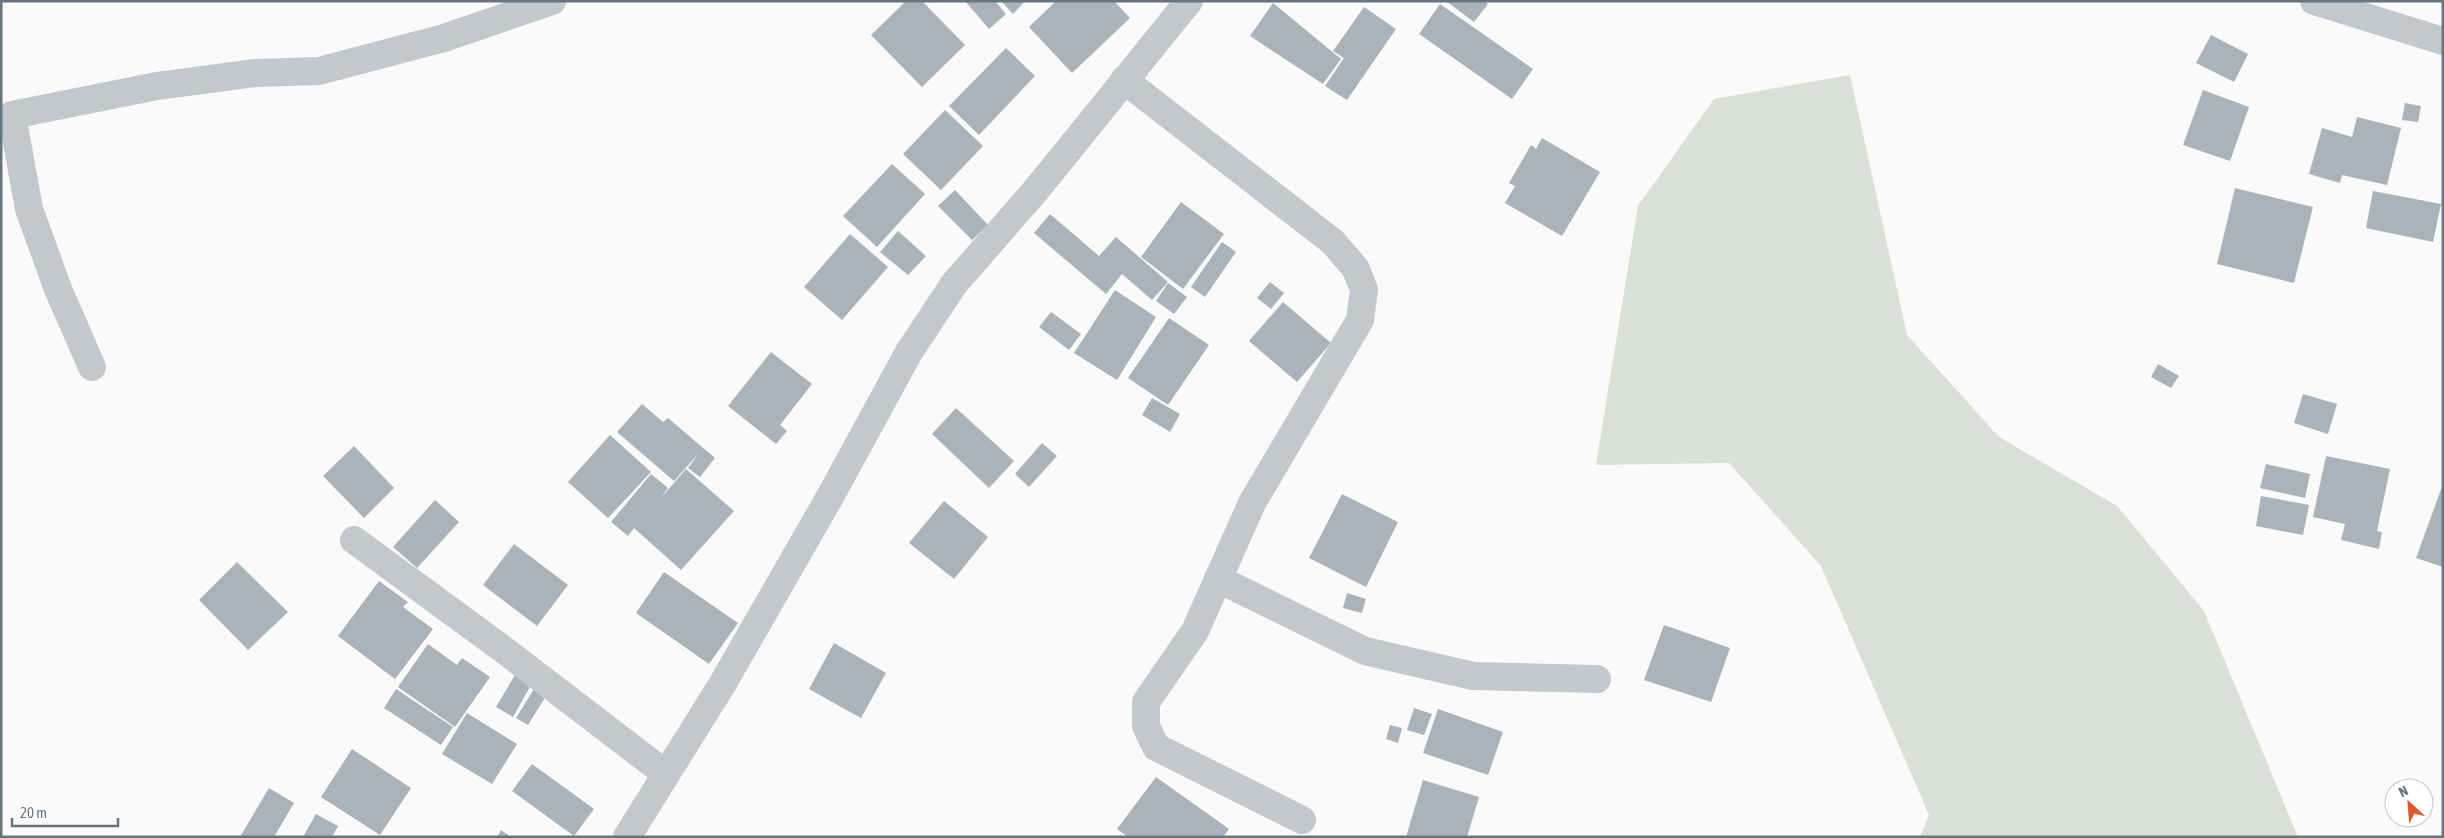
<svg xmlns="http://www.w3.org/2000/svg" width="2444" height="838" viewBox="0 0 2444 838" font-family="'Asap Condensed',sans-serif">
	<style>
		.green { fill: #dadfd7 }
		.building { fill: #aab3b9 }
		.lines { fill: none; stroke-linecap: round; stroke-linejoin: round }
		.minor { stroke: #c3c8cc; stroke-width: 28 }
	</style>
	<rect width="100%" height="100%" fill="#fafaf8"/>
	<path class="green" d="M1850 75 1907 335 1999 437 2117 506 2204 611 2298 837H1920L1929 815 1821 566 1729 463 1596 465 1638 206 1714 99Z"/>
	<g class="building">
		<path d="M906 1H922L965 45 922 87 871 35Z"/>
		<path d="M965 1H995L1006 14 989 29Z"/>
		<path d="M1001 1H1025L1013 14Z"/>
		<path d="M1056 1H1114L1130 18 1072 73 1029 27Z"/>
		<path d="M1446 1H1484L1488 4 1474 22Z"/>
		<path d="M1273 3 1341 59 1323 84 1250 36Z"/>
		<path d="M1440 4 1533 69 1512 99 1419 34Z"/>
		<path d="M1364 7 1396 29 1347 100 1325 86 1344 58 1333 51Z"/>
		<path d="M2211 35 2248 54 2234 82 2196 63Z"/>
		<path d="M1006 48 1035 76 979 135 949 106Z"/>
		<path d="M2203 90 2249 107 2230 161 2183 145Z"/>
		<path d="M2405 103 2421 106 2418 122 2402 120Z"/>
		<path d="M945 110 983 146 941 190 903 154Z"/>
		<path d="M2357 117 2401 128 2387 185 2342 175 2340 183 2309 174 2322 128 2352 137Z"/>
		<path d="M1542 138 1600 172 1562 236 1505 203 1515 186 1509 183 1531 145 1536 149Z"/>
		<path d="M892 164 925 194 877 247 843 216Z"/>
		<path d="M2235 188 2313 207 2294 283 2217 264Z"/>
		<path d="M955 190 988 225 972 240 938 206Z"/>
		<path d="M2373 191 2441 204 2433 242 2366 228Z"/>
		<path d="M1181 202 1224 234 1183 289 1141 257Z"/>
		<path d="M1050 214 1099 256 1116 237 1168 282 1152 300 1122 274 1106 294 1034 233Z"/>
		<path d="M898 231 926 256 908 275 880 252Z"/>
		<path d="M850 234 888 267 842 320 804 287Z"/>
		<path d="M1222 242 1236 252 1205 297 1191 287Z"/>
		<path d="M1270 282 1284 293 1271 309 1257 298Z"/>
		<path d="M1168 283 1187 297 1174 314 1156 301Z"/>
		<path d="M1115 290 1156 317 1117 380 1074 353Z"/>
		<path d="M1283 302 1331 343 1297 382 1249 341Z"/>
		<path d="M1051 312 1081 334 1069 350 1039 327Z"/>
		<path d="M1169 318 1209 345 1168 405 1128 378Z"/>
		<path d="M771 352 812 384 780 425 787 431 776 444 728 406Z"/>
		<path d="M2158 364 2179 376 2171 388 2151 377Z"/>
		<path d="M2303 394 2337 404 2328 434 2294 423Z"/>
		<path d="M1152 398 1180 414 1170 432 1142 415Z"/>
		<path d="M642 404 663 422 668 418 715 458 700 477 688 468 699 453 674 481 617 432Z"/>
		<path d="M956 408 1014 461 989 488 932 434Z"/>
		<path d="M610 435 651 472 608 518 568 482Z"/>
		<path d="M1042 443 1057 456 1029 487 1015 474Z"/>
		<path d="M354 446 394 488 364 518 323 476Z"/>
		<path d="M2326 456 2390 469 2377 531 2382 532 2379 549 2341 540 2345 524 2313 517Z"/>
		<path d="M2266 464 2310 474 2305 498 2260 488Z"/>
		<path d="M686 469 734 511 681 570 634 528 628 536 611 522 651 474 668 488 660 499Z"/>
		<path d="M2443 484V567L2416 558Z"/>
		<path d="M1342 494 1398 522 1366 587 1309 558Z"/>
		<path d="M2261 496 2309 505 2303 535 2256 526Z"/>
		<path d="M435 500 459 522 417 568 393 547Z"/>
		<path d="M944 501 988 537 954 579 909 543Z"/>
		<path d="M514 544 568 585 537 626 483 585Z"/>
		<path d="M237 562 288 612 248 650 199 600Z"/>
		<path d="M664 572 738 623 709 664 636 613Z"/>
		<path d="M379 581 408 602 403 607 433 629 395 679 338 636Z"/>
		<path d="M1347 593 1366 599 1362 613 1343 608Z"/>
		<path d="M1664 625 1730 648 1711 702 1644 680Z"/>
		<path d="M834 643 886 673 861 718 809 689Z"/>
		<path d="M428 644 457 665 462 658 490 677 455 727 398 687Z"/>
		<path d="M515 675 531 685 513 717 496 707Z"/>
		<path d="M396 689 453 727 441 745 384 708Z"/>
		<path d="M534 689 546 696 528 725 516 718Z"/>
		<path d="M1414 708 1432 714 1424 735 1407 730Z"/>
		<path d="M1438 709 1503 732 1488 775 1423 753Z"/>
		<path d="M467 713 517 744 492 784 442 754Z"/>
		<path d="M1390 725 1402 728 1398 743 1386 739Z"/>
		<path d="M352 749 411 788 380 835 321 797Z"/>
		<path d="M532 764 594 809 574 836 512 791Z"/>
		<path d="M1156 777 1229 829 1223 837H1128L1117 829Z"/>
		<path d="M1423 780 1479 797 1467 837H1406Z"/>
		<path d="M269 788 294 803 274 837H240Z"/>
		<path d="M316 814 338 826 332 837H303Z"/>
		<path d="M501 830 511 837H497Z"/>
	</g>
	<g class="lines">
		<g class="minor">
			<path d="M2314 1 2443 41"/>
			<path d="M1124 80 1333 242 1356 269 1364 290 1360 320 1252 503 1195 631 1146 702V726L1156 747 1302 820"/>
			<path d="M92 367 58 289 29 209 12 115 157 86 256 73 319 71 444 38 552 1"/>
			<path d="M354 540 504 650 666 774"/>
			<path d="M1218 579 1365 651 1473 676 1597 679"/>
			<path d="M627 837 723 683 831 495 909 352 954 284 1036 190 1189 1"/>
		</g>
	</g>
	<rect width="2444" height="838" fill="none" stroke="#657683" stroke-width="5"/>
	<g transform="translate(2409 803) rotate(334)"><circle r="24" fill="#ffffff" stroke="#c1c8cd"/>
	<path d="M0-4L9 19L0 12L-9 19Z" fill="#e4572e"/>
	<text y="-8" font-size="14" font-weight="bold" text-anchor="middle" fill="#657683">N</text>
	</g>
	<path d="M12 818v8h106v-8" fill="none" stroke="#657683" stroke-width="2.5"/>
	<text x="20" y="818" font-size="15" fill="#657683" stroke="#ffffff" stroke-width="4" paint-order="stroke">20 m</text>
</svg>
